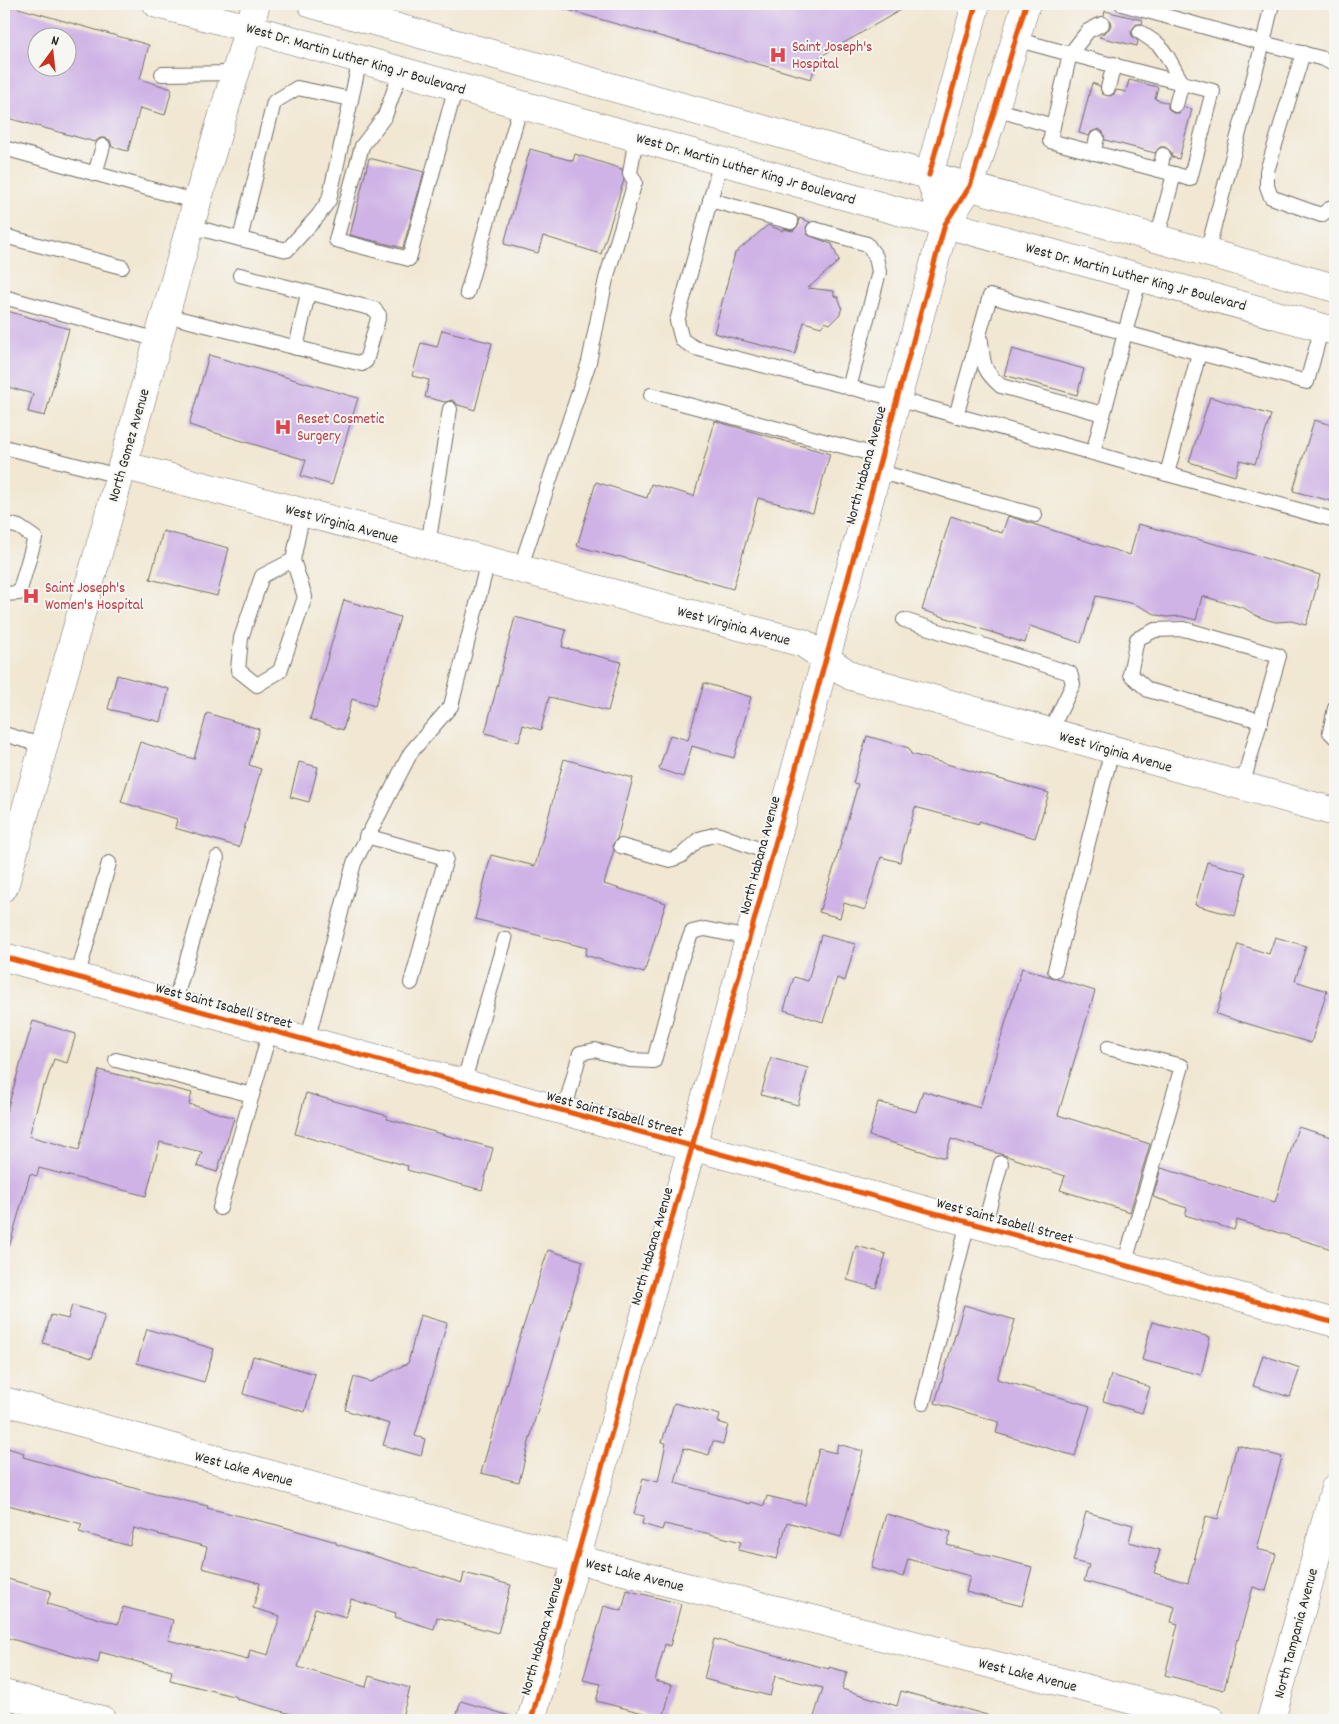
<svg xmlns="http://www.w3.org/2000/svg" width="1339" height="1724" viewBox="0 0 1339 1724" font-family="Dekko,sans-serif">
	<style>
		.building { fill: #cfb3e6; fill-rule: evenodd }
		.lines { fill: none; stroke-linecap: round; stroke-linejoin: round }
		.service-casing { stroke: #706d65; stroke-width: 16 }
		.minor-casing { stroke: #706d65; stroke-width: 29 }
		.tertiary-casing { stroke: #706d65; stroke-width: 29 }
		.primary-casing { stroke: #706d65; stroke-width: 29 }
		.service { stroke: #fff; stroke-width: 14 }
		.minor { stroke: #fff; stroke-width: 28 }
		.tertiary { stroke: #fff; stroke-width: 28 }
		.primary { stroke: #fff; stroke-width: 28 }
		.cycleway-casing { stroke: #f6f6f2; stroke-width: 8 }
		.cycleway { stroke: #e8590c; stroke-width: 5 }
		.labels { text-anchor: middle; stroke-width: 4; stroke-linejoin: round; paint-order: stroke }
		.health-label { font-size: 15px; fill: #be3a42; stroke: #f6f6f2; text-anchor: start }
		.street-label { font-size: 15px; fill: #2b2b2b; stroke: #f6f6f2 }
	</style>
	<rect width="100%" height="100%" fill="#f6f6f2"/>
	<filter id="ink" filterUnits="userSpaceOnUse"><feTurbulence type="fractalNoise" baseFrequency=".02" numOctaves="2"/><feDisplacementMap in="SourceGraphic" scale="10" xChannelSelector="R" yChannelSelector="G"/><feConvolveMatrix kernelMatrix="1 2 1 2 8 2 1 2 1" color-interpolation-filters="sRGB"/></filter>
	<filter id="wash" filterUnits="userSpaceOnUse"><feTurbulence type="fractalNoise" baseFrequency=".0096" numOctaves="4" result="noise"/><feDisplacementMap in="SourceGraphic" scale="20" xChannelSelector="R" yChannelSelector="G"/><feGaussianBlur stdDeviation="1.12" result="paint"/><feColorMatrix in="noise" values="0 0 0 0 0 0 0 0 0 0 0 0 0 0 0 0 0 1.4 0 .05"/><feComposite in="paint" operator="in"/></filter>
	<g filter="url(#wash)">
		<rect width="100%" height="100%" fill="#f1e7d2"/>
		<g id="blocks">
			<g class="building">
				<path d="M4 4 149 45 140 79 172 89 165 115 140 108 128 151 112 147 110 140 105 138H100L95 142 4 117ZM38 38H68V68H38Z"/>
				<path d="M565 4H911L818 58 811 79 564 9Z"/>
				<path d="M1105 11 1143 20 1142 24H1136L1131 31 1132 36 1138 41 1137 46 1099 37 1109 29 1111 25 1110 20 1104 16Z"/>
				<path d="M1129 80 1158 87 1155 99 1168 103V108L1173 113H1179L1185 107 1192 109 1179 159 1172 157 1171 152 1165 147H1160L1155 153 1105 140 1103 132 1099 129 1091 132 1089 136 1079 133 1092 83 1100 86 1102 94 1110 96 1114 94 1117 90 1126 92Z"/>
				<path d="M530 149 573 161 575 154 622 169 624 180 601 254 543 236 538 253 504 244Z"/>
				<path d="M369 158 424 172 403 248 350 235Z"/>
				<path d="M799 218 810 222 806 227 808 235 832 244 839 261 808 288 834 291V296L838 297 842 307 840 314 830 324 825 322 821 327 804 322 795 354 714 333 735 253 768 225 783 231 784 229 793 231 799 225Z"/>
				<path d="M4 310 69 329 45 416 28 412 33 394 4 386Z"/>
				<path d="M442 330 492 343 475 410 458 405 452 400 445 402 425 397 429 380 412 376 421 343 437 347Z"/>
				<path d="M1012 349 1084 369 1077 395 1004 375Z"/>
				<path d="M209 355 358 398 332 485 301 476 306 460 189 425Z"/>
				<path d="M1210 397 1271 415 1255 464 1240 460 1235 476 1189 462Z"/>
				<path d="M1314 420 1335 426V502L1293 491Z"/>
				<path d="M715 421 830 454 813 513 758 498 733 589 618 556 617 557 577 546 596 482 647 498 651 484 694 496Z"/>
				<path d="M951 516 1002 533 1008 516 1130 555 1138 524 1231 548 1320 575 1306 625 1291 621 1276 622 1268 620 1257 616 1244 608 1202 596 1196 620 1181 616 1167 617 1157 615 1135 604 1096 596 1081 643 1030 626 1025 643 922 610Z"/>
				<path d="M163 531 229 548 217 596 150 579Z"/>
				<path d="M344 600 400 617 375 706 352 699 343 730 310 719Z"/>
				<path d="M515 617 566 630 562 647 621 662 608 711 549 697 541 730 523 725 519 742 485 733Z"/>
				<path d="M117 675 169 689 161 722 108 709Z"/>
				<path d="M704 683 751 697 734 758 692 746 683 777 659 769 670 735 688 740Z"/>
				<path d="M207 713 259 729 249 765 261 769 239 847 175 828 177 819 121 802 140 742 194 759Z"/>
				<path d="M867 736 909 748 911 754 1049 793 1035 838 979 821V824L915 807 900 862 881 857 865 910 844 903 840 918 819 912 834 867 858 784 853 783Z"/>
				<path d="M564 759 633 778 617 839 613 844 614 850 604 884 666 903 644 973 585 955 587 948 475 919 491 855 535 866Z"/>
				<path d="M299 762 318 767 309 802 290 797Z"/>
				<path d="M1207 862 1246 873 1235 916 1195 905Z"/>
				<path d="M821 935 855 944 845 981 837 978 823 1022 784 1010 794 977 808 981Z"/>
				<path d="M1275 937 1306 946 1295 981 1327 991 1311 1043 1216 1014 1238 944 1269 954Z"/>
				<path d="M1022 968 1095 991 1058 1115 1150 1144 1130 1212 1060 1190 1065 1176 1004 1155 951 1139 945 1158 869 1136 878 1102 916 1112 923 1091 980 1108Z"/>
				<path d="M33 1021 76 1034 67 1063 54 1059 45 1086H43L29 1136 79 1150 99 1070 192 1093 189 1104 234 1118 217 1172 197 1166 202 1152 160 1142 146 1196 39 1168 37 1176 30 1174 9 1247 4 1246V1109L7 1110Z"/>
				<path d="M771 1058 808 1068 798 1105 761 1095Z"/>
				<path d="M306 1093 388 1116 387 1119 493 1148 482 1190 407 1170 408 1166 295 1134Z"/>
				<path d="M1298 1127 1335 1138V1250L1237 1220 1234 1230 1185 1215 1187 1208 1153 1197 1161 1168 1275 1202Z"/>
				<path d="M856 1246 886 1254 876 1288 847 1280Z"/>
				<path d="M548 1250 583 1261 535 1419 519 1482 481 1473 518 1343Z"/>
				<path d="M72 1305 105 1315 92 1358 43 1343 51 1315 68 1319Z"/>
				<path d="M964 1305 1015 1320 997 1379 1090 1406 1075 1456 996 1433 999 1422 935 1403Z"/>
				<path d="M420 1315 447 1323 415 1436 425 1439 421 1456 383 1445 390 1424 345 1410 354 1377 371 1382 408 1363Z"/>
				<path d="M1152 1322 1210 1337 1201 1375 1142 1360Z"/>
				<path d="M147 1329 214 1349 204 1382 137 1363Z"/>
				<path d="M1263 1355 1300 1368 1290 1397 1253 1386Z"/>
				<path d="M253 1356 315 1374 305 1412 243 1394Z"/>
				<path d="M1111 1375 1150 1387 1142 1413 1103 1401Z"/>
				<path d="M674 1403 720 1415 718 1422 728 1425 723 1444 713 1441 709 1455 684 1448 675 1483 750 1504 751 1502 764 1506 767 1496 805 1505 819 1449 836 1453 838 1444 863 1451 841 1537 787 1522 777 1559 738 1550 741 1542 706 1533 664 1524 662 1530 642 1524 644 1516 634 1514 643 1478 658 1482 666 1443 662 1442Z"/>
				<path d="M1237 1445 1282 1457 1257 1549 1276 1554 1266 1591 1253 1587 1238 1640 1237 1639 1224 1690 1165 1675 1178 1624 1171 1622 1175 1607 1084 1581 1089 1565 1073 1561 1086 1512 1133 1525 1129 1542 1160 1550 1154 1573 1188 1583 1206 1516 1218 1519Z"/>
				<path d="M4 1447 24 1453 23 1457 155 1494 208 1506 207 1508 277 1525 336 1542V1544L462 1583 464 1573 511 1585 498 1633 437 1617 434 1629 395 1617 396 1613 351 1599 346 1617 315 1608 298 1667 366 1687 369 1676 410 1688 401 1720H313L237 1699V1697L170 1680 172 1671 100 1652 98 1663 4 1637V1578L51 1591 47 1604 118 1624 123 1607 173 1620 168 1640 248 1660 250 1650 268 1655 280 1616 253 1608 260 1583 202 1568 207 1547 134 1528 130 1546 79 1532 82 1524 4 1504Z"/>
				<path d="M886 1514 951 1532 947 1545 1032 1567 1022 1606 966 1592 970 1576 908 1559 903 1577 871 1568Z"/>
				<path d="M627 1590 681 1604 670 1646 665 1644 655 1681 672 1685 663 1718 596 1701 601 1684 583 1680 604 1606 622 1611Z"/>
				<path d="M714 1639 829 1669V1667L847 1672 842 1689 897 1706 901 1691 987 1715 986 1720H813L823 1688 775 1676 770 1696 704 1679Z"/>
				<path d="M461 1701 510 1716 509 1720H455Z"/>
			</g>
		</g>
	</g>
	<g filter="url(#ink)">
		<use href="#blocks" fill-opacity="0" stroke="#706d65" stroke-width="1"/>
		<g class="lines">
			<g class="service-casing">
				<g id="service">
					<path d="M1122 4 1263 43 1207 252"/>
					<path d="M1272 4 1263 43 1324 59 1335 65"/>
					<path d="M1102 24 1088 31 1070 54 1213 91 1190 179 1174 174"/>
					<path d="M1140 32 1159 45 1167 56 1182 83 1176 105"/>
					<path d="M1303 53 1267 171V186L1271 197 1321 215 1335 205"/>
					<path d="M401 71 385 116 362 146 336 240 409 259 456 86"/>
					<path d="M162 74 235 73"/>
					<path d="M1108 88 1114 64"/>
					<path d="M995 109 1053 126 1070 54 1015 39"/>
					<path d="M1053 126 1050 141 1174 174 1157 239"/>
					<path d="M4 148 197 202"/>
					<path d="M1093 153 1097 138"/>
					<path d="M721 161 677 321 682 340 695 348 896 399 1093 453 1140 277"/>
					<path d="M1160 170 1163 155"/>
					<path d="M95 174 103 146"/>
					<path d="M710 200 791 222"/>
					<path d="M190 226 240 239 274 102 297 88 351 99"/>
					<path d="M814 229 867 244 876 257 879 272 849 388"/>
					<path d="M4 236 122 267"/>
					<path d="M240 239 287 250 318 216 329 200 360 59"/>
					<path d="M467 293 521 105"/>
					<path d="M4 297 158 340"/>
					<path d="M165 315 362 364 366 361 379 315 374 309 240 275"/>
					<path d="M981 341C983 364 983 371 1001 386L1103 414"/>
					<path d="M296 348 308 293"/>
					<path d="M651 395 880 456"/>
					<path d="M956 416 990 296 1307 382 1322 327"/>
					<path d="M4 447 119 476"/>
					<path d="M1093 453 1167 474 1199 353"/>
					<path d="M877 471 1035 515"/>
					<path d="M1167 474 1331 519"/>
					<path d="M4 523 19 527 35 538 19 593 4 594"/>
					<path d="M428 545 450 409"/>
					<path d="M293 560 262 576 241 638 238 670 257 685 280 671 305 597 293 560 303 512"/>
					<path d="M520 569 589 362 606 279 635 182 630 173 636 137"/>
					<path d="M904 620 1070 673 1073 684 1050 732"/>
					<path d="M1335 708 1330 732 1335 737"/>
					<path d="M4 734 44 746"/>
					<path d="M1242 786 1279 656 1184 629 1155 630 1137 639 1130 674 1148 690 1261 721"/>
					<path d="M366 836 446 858 411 983"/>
					<path d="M621 846 670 860 681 856 699 839 717 834 772 854"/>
					<path d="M1055 970 1112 750"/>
					<path d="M77 978 109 863"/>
					<path d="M174 1004 217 858"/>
					<path d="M307 1041 354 863 411 752 451 706 488 561"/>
					<path d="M1108 1048 1182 1066 1124 1265"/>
					<path d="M116 1060 252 1095"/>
					<path d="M463 1084 505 939"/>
					<path d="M564 1112 580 1053 595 1050 630 1060 654 1061 682 957 692 932 705 929 749 938"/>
					<path d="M220 1208 270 1031"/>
					<path d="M984 1227 1001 1163"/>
					<path d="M923 1403 968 1222"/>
				</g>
			</g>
			<g class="minor-casing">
				<g id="minor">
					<path d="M122 465 803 643 851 676 1335 812"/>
					<path d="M4 887 197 202 256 4"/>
					<path d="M4 957 1335 1323"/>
					<path d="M4 1401 576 1559 1211 1720"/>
					<path d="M4 1694 102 1720"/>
					<path d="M1271 1720 1335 1488"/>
				</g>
			</g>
			<g class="tertiary-casing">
				<g id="tertiary">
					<path d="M945 224 929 175 976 4"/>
					<path d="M531 1720 692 1147 945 224 970 186 995 109 1026 4"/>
				</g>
			</g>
			<g class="primary-casing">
				<g id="primary">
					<path d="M157 4 249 28 898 211 1335 331"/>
					<path d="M312 4 1335 288"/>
				</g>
			</g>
			<use href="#service" class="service"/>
			<use href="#minor" class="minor"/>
			<use href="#tertiary" class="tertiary"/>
			<use href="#primary" class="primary"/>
			<g class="cycleway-casing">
				<g id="cycleway">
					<path d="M929 175 976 4"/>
					<path d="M4 957 1335 1323"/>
					<path d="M531 1720 692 1147 945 224 970 186 995 109 1026 4"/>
				</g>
			</g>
			<use href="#cycleway" class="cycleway"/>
		</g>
	</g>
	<defs>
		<g id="hospital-bare" transform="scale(1.35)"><path d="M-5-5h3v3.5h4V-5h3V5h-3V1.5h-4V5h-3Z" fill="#e0444e" stroke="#f6f6f2" stroke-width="2.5" paint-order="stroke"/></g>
	</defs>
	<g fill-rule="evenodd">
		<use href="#hospital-bare" x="778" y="55"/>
		<use href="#hospital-bare" x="283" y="427"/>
		<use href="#hospital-bare" x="31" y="596"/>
	</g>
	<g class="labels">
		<g class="health-label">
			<text x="792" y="51">Saint Joseph's<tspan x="792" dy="17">Hospital</tspan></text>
			<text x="297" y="423">Reset Cosmetic<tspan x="297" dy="17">Surgery</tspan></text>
			<text x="45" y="592">Saint Joseph's<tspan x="45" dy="17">Women's Hospital</tspan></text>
		</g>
		<g class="street-label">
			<text transform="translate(356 58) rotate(16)" y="5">West Dr. Martin Luther King Jr Boulevard</text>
			<text transform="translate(746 168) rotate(16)" y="5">West Dr. Martin Luther King Jr Boulevard</text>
			<text transform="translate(1136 276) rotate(15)" y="5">West Dr. Martin Luther King Jr Boulevard</text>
			<text transform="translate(128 445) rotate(-74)" y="5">North Gomez Avenue</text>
			<text transform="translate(865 465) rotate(-75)" y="5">North Habana Avenue</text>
			<text transform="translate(342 523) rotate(15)" y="5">West Virginia Avenue</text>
			<text transform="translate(734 625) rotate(15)" y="5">West Virginia Avenue</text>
			<text transform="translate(1116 751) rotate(16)" y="5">West Virginia Avenue</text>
			<text transform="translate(759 855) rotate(-75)" y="5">North Habana Avenue</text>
			<text transform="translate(224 1005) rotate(15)" y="5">West Saint Isabell Street</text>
			<text transform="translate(615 1113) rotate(15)" y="5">West Saint Isabell Street</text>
			<text transform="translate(1005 1220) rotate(15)" y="5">West Saint Isabell Street</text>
			<text transform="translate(651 1246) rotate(-74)" y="5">North Habana Avenue</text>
			<text transform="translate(244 1468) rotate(15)" y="5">West Lake Avenue</text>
			<text transform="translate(635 1574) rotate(14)" y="5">West Lake Avenue</text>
			<text transform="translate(1295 1633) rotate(-75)" y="5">North Tampania Avenue</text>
			<text transform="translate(541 1636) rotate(-74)" y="5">North Habana Avenue</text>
			<text transform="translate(1028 1674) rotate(14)" y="5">West Lake Avenue</text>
		</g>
	</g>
	<rect width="1339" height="1724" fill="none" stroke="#f6f6f2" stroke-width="20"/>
	<g transform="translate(52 52) rotate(15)"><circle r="24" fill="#f6f6f2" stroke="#a5a5a2"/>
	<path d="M0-4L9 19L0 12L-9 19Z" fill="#c8321e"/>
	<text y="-8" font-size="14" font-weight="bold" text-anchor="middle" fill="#2b2b2b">N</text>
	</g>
</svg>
